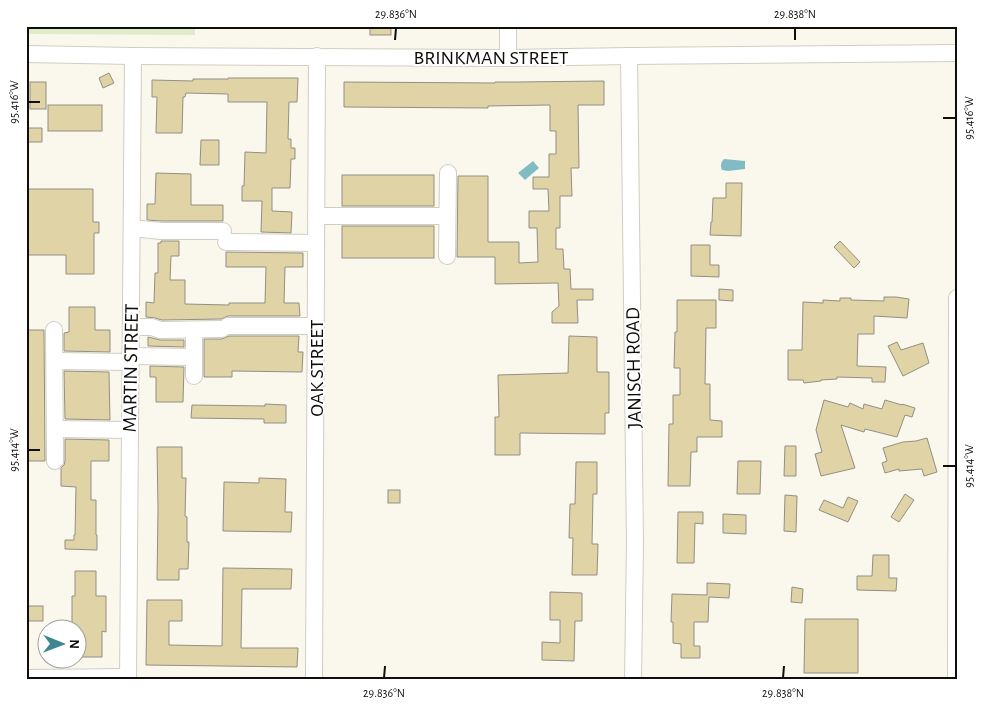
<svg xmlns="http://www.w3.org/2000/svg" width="983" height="706" viewBox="0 0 983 706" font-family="'Alegreya Sans',sans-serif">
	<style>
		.green { fill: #e0ecc9 }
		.water { fill: #81bcc4 }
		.building { fill: #e0d3a5; stroke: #928f85 }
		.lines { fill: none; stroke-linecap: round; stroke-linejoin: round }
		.minor-casing { stroke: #d0cdc2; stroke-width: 18 }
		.minor { stroke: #fff; stroke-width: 16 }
		.ticks { fill: none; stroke: #0f0e0a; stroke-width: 2 }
		.labels { text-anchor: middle; stroke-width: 4; stroke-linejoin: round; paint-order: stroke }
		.street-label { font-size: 20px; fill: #0f0e0a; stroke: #fff }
		.neatline { fill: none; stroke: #0f0e0a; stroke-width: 2 }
		.ticks-label { font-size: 12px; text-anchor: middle; fill: #0f0e0a }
	</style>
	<rect width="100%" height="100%" fill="#faf7ec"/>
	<path class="green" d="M26 26H195V35L26 34Z"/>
	<g class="water">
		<path d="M724 159 745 161V169L728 171 722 170C720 165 721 162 724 159Z"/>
		<path d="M533 161 539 168 525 180 518 173Z"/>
	</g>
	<g class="building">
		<rect x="370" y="26" width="21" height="9"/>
		<path d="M109 73 114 83 103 88 99 78Z"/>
		<path d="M228 78H298L297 102H289L288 139H291V148H295V159H291L290 188H272V211L292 212 291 233 261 232 262 201H242V186H244L245 152 266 153 267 102H228V94L186 93 185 97H183L182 133H156L157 97H152V80L193 81V79H228Z"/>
		<path d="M604 81V105H578L579 168H571L572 196H560V228H556V249H563L564 269H570L571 289H593V300H577L578 323H552V312L559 306 558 283 495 284V257H457L458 176H488V242H519V263L538 262 537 228H529V211H549L548 189H533V177H549V154H556V131H550V105L488 106V108L344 107V82L495 83V82H517Z"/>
		<rect x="30" y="82" width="16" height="27"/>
		<rect x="48" y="105" width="54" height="26"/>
		<path d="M27 128H42V142H26Z"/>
		<path d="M201 140H219V165H200Z"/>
		<path d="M156 173 191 174V205H223V221H162L147 220V204H155Z"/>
		<rect x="342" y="175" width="92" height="31"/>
		<path d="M726 183H742L741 236 710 235 711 222H712L713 198H726Z"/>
		<path d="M26 189H93V222H99V233H94V274H66V255H28V217H26Z"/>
		<rect x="342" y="226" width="92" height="32"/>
		<path d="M161 241H179V256H171L170 280H185V304L229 305V303H265L266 267H226V252L303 253V267H285L284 303H299L300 316H228L221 319 162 320 155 318 146 317V302L154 303 155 273H158V243H161Z"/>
		<path d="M840 241 860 262 854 268 834 247Z"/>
		<path d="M691 245H710V265H719V277L691 276Z"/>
		<path d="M719 289 733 290V301L719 300Z"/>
		<path d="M884 297H896L909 299 907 318 874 316V334H858L857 366 886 367 885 382H872V378L837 377V379L821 380V381L804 383 803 380H788V350H802L803 302 823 303V300L840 301V298H851V300L884 301Z"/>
		<path d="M677 300H716V328H706L705 384H710V420L722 421V437H697V452H691L690 486H668L669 424H673V395H680V368H674L675 332H677Z"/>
		<path d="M69 307H95V330H110V352L64 351V333L69 332Z"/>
		<path d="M26 330H44L45 461H26Z"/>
		<path d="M229 336H299L298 352H303L302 372 232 371V377H204V339H222Z"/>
		<path d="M569 336 597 337V372H609V413H605V434L520 433V455H495V417H499L498 375 568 373Z"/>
		<path d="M148 337 160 340H184V347L148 346Z"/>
		<path d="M897 342 901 350 923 343 929 363 903 376 888 346Z"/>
		<path d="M150 366 184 367 183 402H156V377H150Z"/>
		<path d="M64 371 109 372 110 420 65 419Z"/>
		<path d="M824 400 848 407 850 403 863 409 864 404 882 409 885 400 902 405V404L915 408 912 417 905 415 897 437 865 429 864 432 841 425 855 468 821 476 815 454 822 452 816 430Z"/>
		<path d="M265 404 286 405V423H264V419L191 418 192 405 265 406Z"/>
		<path d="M927 438 937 472 924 476 922 469 899 471V469L885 473 882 463 887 461 883 448 903 442 916 441Z"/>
		<path d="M65 439 109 440V461H91V500H96V535H97V550L65 549V540H74V535H75L76 487 61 486V468L64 465 65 461Z"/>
		<path d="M785 446H796V476H784Z"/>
		<path d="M157 447H182V478H186L185 516 187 517V542H189L188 569H179V580H157L158 509Z"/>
		<path d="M738 461H761L760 494H737Z"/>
		<path d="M576 462H597V494H593L592 544H598L597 575H572L573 538H569L570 504H575Z"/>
		<path d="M259 478 286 479 285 512H292L291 532 223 531 224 482 259 483Z"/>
		<rect x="388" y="490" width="12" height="13"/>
		<path d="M905 494 914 500 899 522 891 517Z"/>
		<path d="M785 495 797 496 796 532 784 531Z"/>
		<path d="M848 497 858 501 848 522 819 510 824 500 843 508Z"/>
		<path d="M678 512H703V524L695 523 694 563H677Z"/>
		<path d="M723 514 746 515V534L723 533Z"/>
		<path d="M873 555H889V578H897L896 591 857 590V576H872Z"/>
		<path d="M223 568 292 569 291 589H242L241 648H298L297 667 146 665 147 600H182V621H169V645L222 646Z"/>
		<path d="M75 571H96V596H106V632L102 631V657H78V628H72V596H75Z"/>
		<path d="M707 583 730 584 729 598 709 597 708 622H694V646H700V658H681V644L673 643V622H671L672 594 707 595Z"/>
		<path d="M792 587 803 589 802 603 791 602Z"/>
		<path d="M550 592 582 593V621H575L574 661 542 660V642L560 643V620H550Z"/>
		<rect x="27" y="606" width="16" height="15"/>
		<path d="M805 619H858V673H804Z"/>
	</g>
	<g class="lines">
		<g class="minor-casing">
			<g id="minor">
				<path d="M26 54 133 56 508 58 629 56 957 53"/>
				<path d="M629 56 635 543 633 680"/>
				<path d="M508 58V26"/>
				<path d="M316 216H447"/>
				<path d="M132 228 161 231H223"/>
				<path d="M226 242 316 243"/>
				<path d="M447 256 448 173"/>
				<path d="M228 326H316"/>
				<path d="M131 327H152L160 330 222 329"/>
				<path d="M54 330 55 461"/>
				<path d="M130 356 194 357"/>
				<path d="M55 361 130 362"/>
				<path d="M194 376V336"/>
				<path d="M55 429 130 430"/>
				<path d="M26 678 128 677"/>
				<path d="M128 680 133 56"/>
				<path d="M314 680 317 56"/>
				<path d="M956 680 957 298"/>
			</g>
		</g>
		<use href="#minor" class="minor"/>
	</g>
	<path class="ticks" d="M395 40 396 28M795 40V28M28 102H40M943 118H956M28 450H40M943 466H956M384 678 385 666M783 678 784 666"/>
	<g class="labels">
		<g class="street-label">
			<text x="491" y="64">BRINKMAN STREET</text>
			<text transform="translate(130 368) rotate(-89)" y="7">MARTIN STREET</text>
			<text transform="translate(316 368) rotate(-90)" y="7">OAK STREET</text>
			<text transform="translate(633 368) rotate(-91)" y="7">JANISCH ROAD</text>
		</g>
	</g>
	<rect width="983" height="706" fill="none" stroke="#ffffff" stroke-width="55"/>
	<g transform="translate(62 644) rotate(91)"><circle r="24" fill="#ffffff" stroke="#9f9f9d"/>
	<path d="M0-4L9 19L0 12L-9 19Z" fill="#408592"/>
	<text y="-8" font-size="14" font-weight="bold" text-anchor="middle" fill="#0f0e0a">N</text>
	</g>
	<rect x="28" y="28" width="928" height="650" class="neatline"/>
	<g class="ticks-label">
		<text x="396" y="18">29.836°N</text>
		<text x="795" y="18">29.838°N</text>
		<text transform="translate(14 102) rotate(-90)" y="4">95.416°W</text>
		<text transform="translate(969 118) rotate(-90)" y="4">95.416°W</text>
		<text transform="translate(14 450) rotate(-90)" y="4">95.414°W</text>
		<text transform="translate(969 466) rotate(-90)" y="4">95.414°W</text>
		<text x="384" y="697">29.836°N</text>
		<text x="783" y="697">29.838°N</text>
	</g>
</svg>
